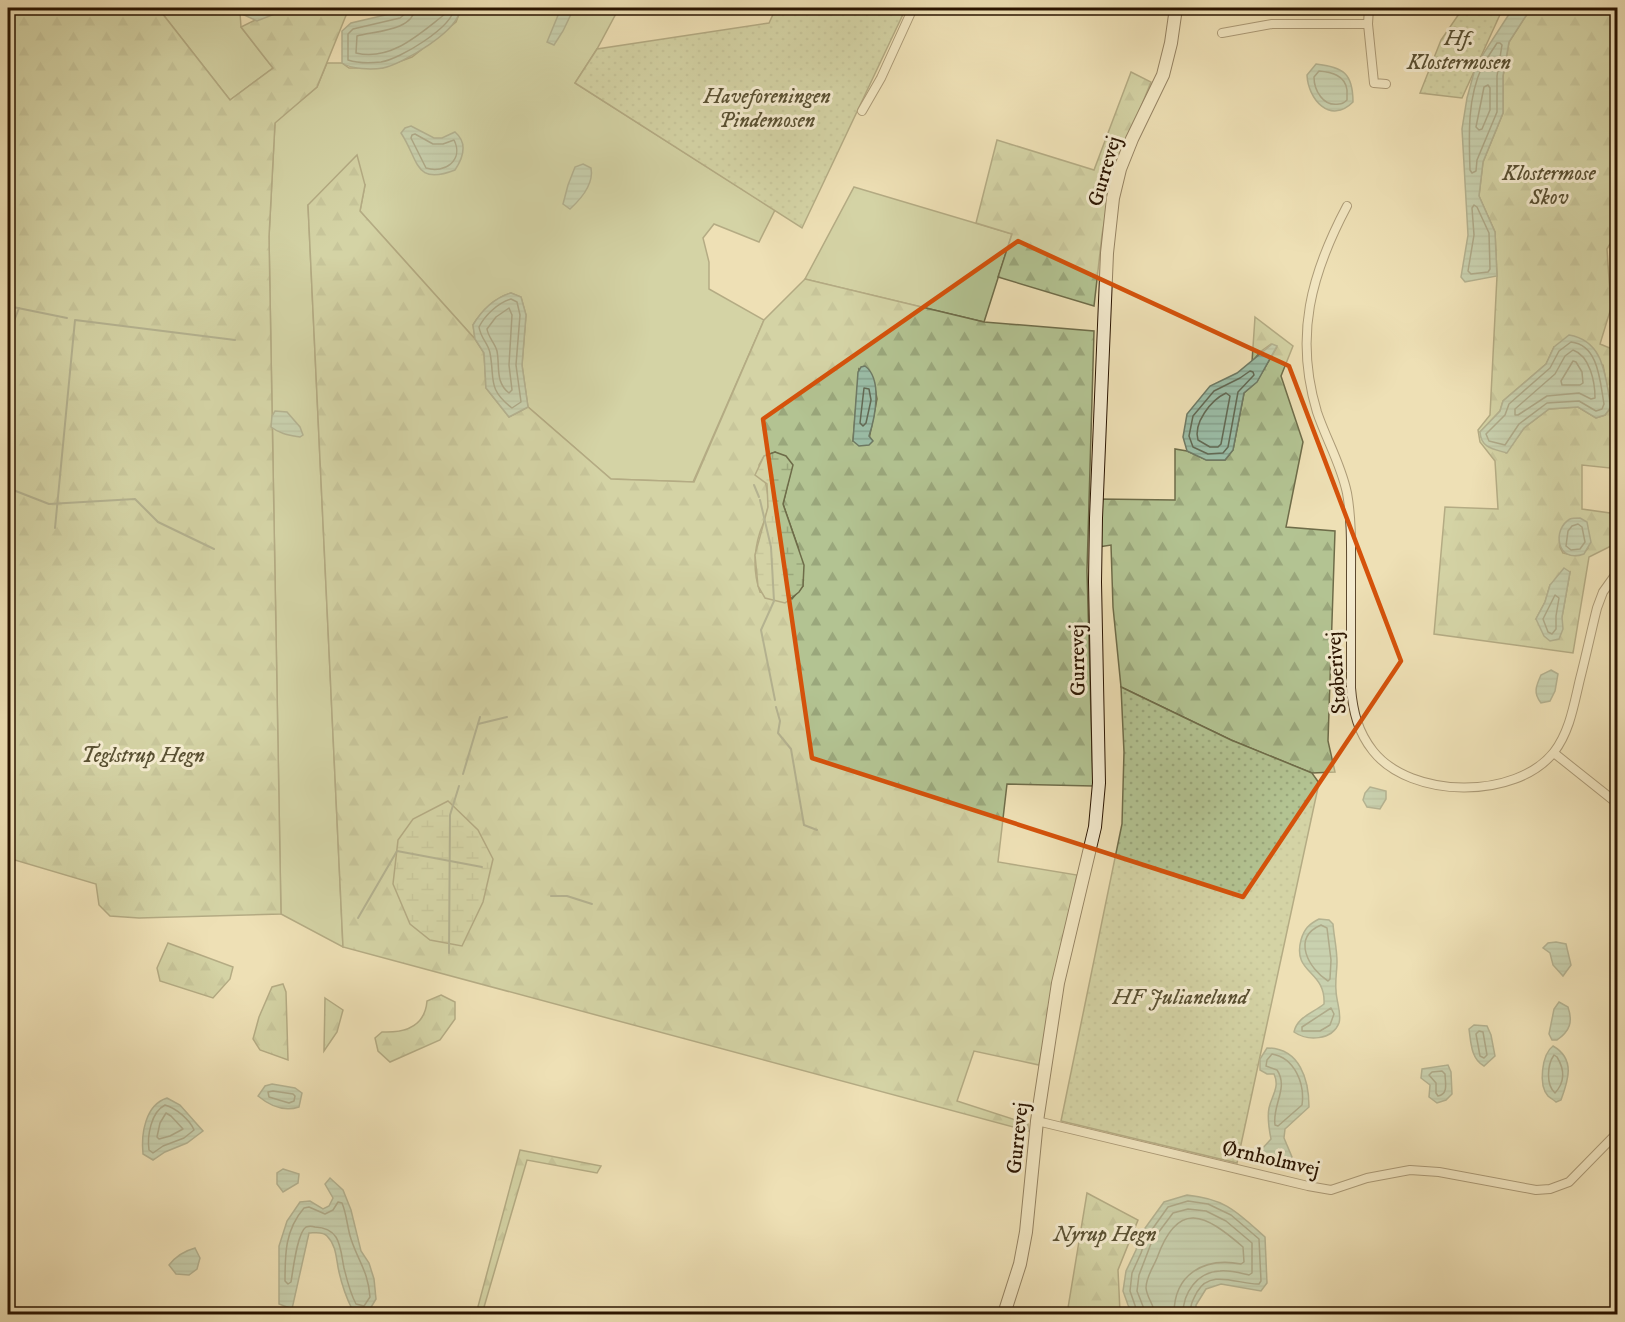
<svg xmlns="http://www.w3.org/2000/svg" width="1625" height="1322" viewBox="0 0 1625 1322" font-family="'IM FELL DW Pica',serif">
	<style>
		.grass { fill: #b3c392; stroke: #6e6c49; stroke-width: 1.5 }
		.forest { fill: url(#forest-firs); stroke: #6e6c49; stroke-width: 1.5; fill-rule: evenodd }
		.wetland { fill: url(#wetland-marsh); stroke: #6e6c49; stroke-width: 1.5 }
		.garden { fill: url(#garden-dots); stroke: #6e6c49; stroke-width: 1.5 }
		.water { fill: url(#water-rules); stroke: #6e7a65; stroke-width: 1.5 }
		.lines { fill: none; stroke-linecap: round; stroke-linejoin: round }
		.shore { stroke: #626954; stroke-width: 1.5 }
		.stream { stroke: #6e7a65; stroke-width: 2 }
		.street-casing { stroke: #5b472d; stroke-width: 10 }
		.secondary-casing { stroke: #2a1400; stroke-width: 14 }
		.street { stroke: #f4ebcf; stroke-width: 8 }
		.secondary { stroke: #f4ebcf; stroke-width: 12 }
		.marked { fill: none; stroke: #d5520b; stroke-width: 4.5; stroke-linejoin: round }
		.labels { text-anchor: middle; stroke-width: 6; stroke-linejoin: round; paint-order: stroke }
		.park-label { font-size: 21px; font-style: italic; fill: #5a5133; stroke: #f4ebcf }
		.street-label { font-size: 21px; fill: #2a1400; stroke: #f4ebcf }
	</style>
	<defs>
		<pattern id="forest-firs" width="22" height="20" patternUnits="userSpaceOnUse" patternTransform="scale(1.5)"><rect width="22" height="20" fill="#b3c392"/><path d="M5 1l3.5 6h-7zM16 11l3.5 6h-7z" fill="#9aa77c"/></pattern>
		<pattern id="wetland-marsh" width="20" height="14" patternUnits="userSpaceOnUse" patternTransform="scale(1.5)"><rect width="20" height="14" fill="#b3c392"/><path d="M1 5h8M5 5V1M11 12h8M15 12V8" fill="none" stroke="#9aa77c"/></pattern>
		<pattern id="garden-dots" width="8" height="8" patternUnits="userSpaceOnUse" patternTransform="scale(1.5)"><rect width="8" height="8" fill="#b3c392"/><path d="M2 2h.1M6 6h.1" fill="none" stroke="#9aa77c" stroke-width="1.8" stroke-linecap="round"/></pattern>
		<pattern id="water-rules" width="6" height="5" patternUnits="userSpaceOnUse" patternTransform="scale(1.5)"><rect width="6" height="5" fill="#9bbea8"/><path d="M0 2.5h6" fill="none" stroke="#86a28f"/></pattern>
	</defs>
	<rect width="100%" height="100%" fill="#eee0b5"/>
	<filter id="stains"><feTurbulence type="fractalNoise" baseFrequency=".00333" numOctaves="4"/><feColorMatrix values="0 0 0 0 .2 0 0 0 0 .09 0 0 0 0 .02 0 0 0 .5 -.17"/></filter>
	<radialGradient id="worn" r=".72"><stop offset=".6" stop-color="#630" stop-opacity="0"/><stop offset="1" stop-color="#630" stop-opacity=".3"/></radialGradient>
	<g class="grass">
		<path d="M158 8H234L240 13 241 27 273 68 230 100Z"/>
		<path d="M459 8H619L597 49 575 83 775 210 759 242 714 224 703 238 709 262V289L764 320 693 482 611 479 528 407 522 365 526 315 521 297 511 293C495 298 482 310 473 325L475 339 360 211 365 185 308 205 343 947 281 914 269 237 275 122 317 87 327 63H342L349 68H382L412 57 456 22 460 12Z"/>
		<path d="M854 187 1012 234 984 322 805 279Z"/>
	</g>
	<g class="forest">
		<path d="M8 8H158L230 100 273 68 241 27 280 8H349L317 87 275 123 269 237 281 914 139 918 110 916 99 905 96 884 8 858Z"/>
		<path d="M1531 8H1617V232L1607 249 1611 308 1600 344 1617 351V433L1610 468 1582 465V509L1617 514V543L1589 557 1573 653 1434 634 1445 507 1498 509 1495 461 1480 442 1478 430 1490 415 1497 276 1495 232 1479 196 1483 162 1503 113V76L1509 42ZM1554 347 1603 365 1611 407 1605 415 1596 418 1578 407 1549 409 1524 428 1506 453 1480 432 1500 411 1503 401 1546 364ZM1560 536 1588 548C1581 558 1574 556 1563 553L1560 547ZM1570 572 1562 617 1536 619 1545 602 1550 585Z"/>
		<path d="M1131 72 1151 82 1112 179 1102 235 1094 306 998 277 1012 234 976 223 997 140 1094 170Z"/>
		<path d="M357 155 365 185 360 211 475 339 484 353 486 388 509 417 528 407 611 479 694 482 764 320 805 279 984 322 1094 331 1087 571 1093 786 1007 784 998 862 1077 875 1039 1065 974 1051 957 1101 1028 1124V1131L343 947 308 205ZM859 369 874 383 877 399 869 439 853 441ZM775 452 792 466 783 504 798 547 803 586 792 599 760 592C753 572 754 551 760 532 763 524 768 514 768 505 769 490 765 478 759 465L764 456Z"/>
		<path d="M1255 317 1293 346 1281 376 1303 442 1286 527 1335 531 1328 741 1335 772 1312 773 1231 740 1121 687 1113 607 1111 545 1098 547 1099 499 1175 500V449L1187 451 1207 460H1225L1233 450 1244 393 1257 381 1277 347 1271 344 1260 352 1252 362Z"/>
		<path d="M168 943 233 967 230 979 213 998 160 981 157 968Z"/>
		<path d="M283 984 286 992 288 1060 260 1050 253 1039 259 1017 272 987Z"/>
		<path d="M441 995 455 1002V1019L440 1040 390 1062 378 1051 375 1038 382 1032C405 1033 425 1026 427 1001Z"/>
		<path d="M325 998 343 1010 337 1032 324 1051Z"/>
		<path d="M520 1150 601 1166 597 1173 527 1160 482 1314H476Z"/>
		<path d="M1087 1193 1138 1220 1118 1270 1120 1312 1123 1314H1067Z"/>
	</g>
	<g class="wetland">
		<path d="M775 452 786 456 793 465 783 504 804 565 803 586 799 592 785 603 765 598 758 586 755 555 768 507 767 484 755 475 764 456Z"/>
		<path d="M448 801 478 830 493 859 483 902 462 946 430 940 410 924 393 884 398 840 413 819Z"/>
	</g>
	<g class="garden">
		<path d="M776 8H906L802 228 575 83 597 49 769 23Z"/>
		<path d="M1463 8H1503L1462 98 1420 93 1441 40Z"/>
		<path d="M1121 687 1231 740 1312 773 1319 783 1237 1163 1061 1121 1122 824 1124 752Z"/>
	</g>
	<g class="water">
		<path d="M234 8H290L257 21 240 13Z"/>
		<path d="M404 8H459C464 28 401 65 383 68 371 70 351 69 342 63V31L351 23 398 12Z"/>
		<path d="M561 8H574L563 31 554 45 547 42Z"/>
		<path d="M1513 8H1531L1509 42 1503 76V113L1483 162 1479 196 1495 232 1497 276 1465 282 1461 277 1468 235 1462 129 1467 98 1476 65Z"/>
		<path d="M1316 64C1343 67 1353 73 1353 102 1330 125 1308 99 1307 75Z"/>
		<path d="M411 126 434 138H442L455 132C468 143 463 158 455 170 414 186 419 160 401 133L405 128Z"/>
		<path d="M583 164 591 168C594 184 581 199 570 209L563 204 568 185 575 167Z"/>
		<path d="M511 293 521 297 526 315 522 365 528 407 509 417 486 388 484 353 475 339 473 325C482 310 495 298 511 293Z"/>
		<path d="M1569 335C1605 341 1605 377 1611 407L1605 415 1596 418 1578 407 1549 409 1524 428 1507 453C1493 449 1481 448 1480 432L1500 411 1503 401 1546 364 1554 347Z"/>
		<path d="M1272 344 1277 346 1257 382 1244 393 1233 450 1225 460H1206L1187 451 1183 437 1187 414 1210 386 1237 373Z"/>
		<path d="M865 366C883 379 875 418 869 436L873 441 869 445 859 446 853 441 858 372 861 367Z"/>
		<path d="M275 411 287 412 300 427 303 435 300 437C289 435 280 434 271 427L272 416Z"/>
		<path d="M1580 518 1587 522 1591 542 1584 554C1556 564 1552 529 1570 519 1573 518 1577 518 1580 518Z"/>
		<path d="M1564 568 1570 572 1562 617 1563 629 1559 639 1550 641 1544 636 1536 619 1545 602 1550 585Z"/>
		<path d="M1551 670 1558 674 1555 691 1550 701 1541 703C1533 693 1536 686 1541 675Z"/>
		<path d="M1370 787 1386 791V799L1380 809 1367 807 1363 800 1365 793Z"/>
		<path d="M1319 919 1329 920 1333 924C1334 937 1337 949 1337 962 1337 971 1335 981 1336 990 1336 1001 1342 1013 1339 1023 1332 1041 1307 1041 1294 1032 1297 1017 1313 1013 1324 1004 1326 970 1292 974 1301 940 1304 929 1309 924 1319 919Z"/>
		<path d="M1556 942 1566 944 1571 965 1563 976 1553 965 1550 953 1543 948 1548 943Z"/>
		<path d="M1559 1002 1568 1007C1573 1022 1570 1031 1557 1040H1552L1549 1034 1554 1009Z"/>
		<path d="M1474 1025 1487 1026 1491 1035 1495 1056 1484 1066C1471 1059 1471 1043 1469 1029Z"/>
		<path d="M1553 1046C1576 1059 1568 1081 1561 1100L1556 1102C1555 1101 1549 1097 1548 1096 1538 1085 1542 1054 1553 1046Z"/>
		<path d="M1267 1048C1300 1048 1309 1080 1309 1107L1285 1129 1284 1138 1292 1157 1287 1167C1276 1170 1268 1163 1260 1155L1261 1150 1271 1139C1269 1129 1267 1118 1269 1108 1272 1095 1280 1087 1274 1074H1267L1260 1070V1059Z"/>
		<path d="M1448 1065 1451 1072 1452 1094 1446 1100 1437 1103 1429 1097 1430 1085 1421 1078 1422 1069Z"/>
		<path d="M272 1084 295 1088 302 1093 299 1107C284 1112 270 1106 258 1096L265 1086Z"/>
		<path d="M167 1098 180 1105 203 1131 187 1143 165 1152 153 1160 143 1154C141 1134 145 1105 167 1098Z"/>
		<path d="M283 1169 299 1174 298 1183 283 1192 277 1184V1173Z"/>
		<path d="M330 1178 343 1190 351 1210 361 1251 369 1263 374 1279 376 1299 367 1314 352 1309C346 1297 342 1285 339 1272 336 1260 337 1246 327 1236 323 1231 314 1233 309 1233L292 1309 279 1304V1246L287 1221 300 1202 310 1201 323 1209 329 1206 333 1198 325 1184Z"/>
		<path d="M1187 1195C1226 1199 1237 1212 1265 1237L1267 1283 1261 1291 1221 1284 1206 1289 1196 1305V1314H1133L1128 1305 1123 1291 1126 1271 1136 1250 1140 1235 1164 1202Z"/>
		<path d="M195 1248 200 1258 197 1269 189 1275 176 1274 169 1265C176 1256 184 1251 195 1248Z"/>
	</g>
	<g class="lines">
		<g class="shore">
			<path d="M407 8 406 13 400 18 353 29 348 34V60C357 63 372 63 381 62 400 59 453 27 454 8"/>
			<path d="M415 8C413 31 375 31 357 36L356 53C389 61 416 37 440 18L445 14 446 8"/>
			<path d="M1497 43H1500L1502 45 1497 76V112L1477 160 1476 171 1472 173 1470 170C1469 136 1467 99 1482 67 1486 59 1492 51 1497 43Z"/>
			<path d="M1319 71C1331 72 1345 75 1347 90 1347 91 1347 99 1347 100 1345 102 1341 104 1339 104 1323 107 1314 90 1314 77Z"/>
			<path d="M1488 85 1490 88V110L1482 129 1479 130 1476 127 1484 87Z"/>
			<path d="M415 134 433 144H443L454 140C464 160 445 174 426 168L411 138 412 135Z"/>
			<path d="M1474 205 1477 207 1489 233 1490 269 1488 272 1471 274 1468 271 1474 235 1472 208Z"/>
			<path d="M511 299 517 302 520 315 516 365 521 402 512 408C487 389 495 379 490 353 488 343 481 339 479 327 485 315 498 303 511 299Z"/>
			<path d="M509 308 512 315 509 365 512 390 509 393C495 382 500 367 497 351 495 343 488 337 487 329L496 317Z"/>
			<path d="M1571 342C1599 345 1600 382 1604 404L1602 409 1596 411 1579 401 1547 403 1519 424 1505 445 1489 441 1486 434 1505 415 1509 404 1550 368 1559 351Z"/>
			<path d="M1573 350C1590 356 1595 382 1595 398L1591 399 1579 393 1547 396 1518 415H1515V409L1555 374 1565 356Z"/>
			<path d="M1573 361 1576 362 1582 372 1583 383 1580 385H1562L1561 381Z"/>
			<path d="M1250 371 1253 372 1254 375 1238 392 1228 447 1223 453 1208 454 1193 447 1189 436 1193 416 1214 391 1240 378Z"/>
			<path d="M864 388 869 389 871 400 866 423 863 426 860 423Z"/>
			<path d="M1226 393 1230 396 1221 444 1218 447H1210L1198 440C1193 423 1211 400 1226 393Z"/>
			<path d="M1578 524 1582 527 1585 542 1580 549 1571 550 1566 546 1568 531 1572 526Z"/>
			<path d="M1555 595 1559 598 1556 616V629L1552 634 1548 632 1543 619Z"/>
			<path d="M1321 925 1327 928 1331 960 1330 979 1328 981C1309 969 1291 938 1321 925Z"/>
			<path d="M1331 1008 1334 1014 1330 1025 1320 1031H1302V1027Z"/>
			<path d="M1479 1031 1483 1032 1487 1055 1484 1058 1480 1056 1476 1034Z"/>
			<path d="M1272 1054C1295 1058 1305 1084 1302 1105L1278 1126 1275 1125C1272 1105 1289 1088 1277 1070L1266 1066 1267 1060Z"/>
			<path d="M1554 1055 1557 1057C1565 1070 1565 1082 1555 1093 1546 1085 1547 1065 1554 1055Z"/>
			<path d="M1442 1071 1445 1074C1445 1082 1449 1094 1438 1096L1436 1093V1083L1429 1075 1432 1072Z"/>
			<path d="M273 1091 293 1094 295 1096 294 1101 289 1103 269 1097 268 1092Z"/>
			<path d="M165 1105C176 1108 190 1120 194 1130L184 1138 163 1146 153 1153 149 1150C147 1136 151 1112 165 1105Z"/>
			<path d="M166 1113 171 1116 183 1129 170 1136 159 1139 157 1137 160 1123Z"/>
			<path d="M338 1202 342 1203C347 1215 347 1227 351 1239 359 1263 368 1271 370 1297L364 1306 356 1304C350 1293 347 1280 344 1268 340 1248 341 1228 315 1227 312 1226 309 1226 306 1227 297 1233 293 1271 291 1282L288 1284 285 1281C285 1254 285 1230 304 1208L309 1207 325 1214 333 1210Z"/>
			<path d="M1138 1314 1130 1291 1132 1273 1141 1253 1146 1238 1168 1207 1188 1201 1208 1204 1231 1215 1259 1239 1261 1281 1259 1284C1239 1285 1211 1268 1197 1292 1193 1300 1190 1305 1190 1314"/>
			<path d="M1146 1314 1137 1291 1139 1275 1152 1241 1173 1213 1188 1209 1206 1211 1226 1221 1252 1243V1273L1249 1275C1240 1273 1230 1270 1220 1271 1197 1272 1183 1293 1183 1314"/>
			<path d="M1155 1314C1154 1305 1147 1298 1146 1288 1146 1277 1153 1268 1157 1258 1178 1199 1205 1214 1243 1247L1244 1262 1241 1264C1204 1257 1174 1274 1174 1314"/>
		</g>
		<g class="stream">
			<path d="M8 306 67 318"/>
			<path d="M9 334 19 308"/>
			<path d="M754 485 759 497"/>
			<path d="M8 488 49 504 135 499 158 522 214 549"/>
			<path d="M760 500 771 547 774 601 761 630 775 700"/>
			<path d="M55 528 75 320 235 340"/>
			<path d="M776 707 780 721 778 733 791 749 804 825 817 830"/>
			<path d="M478 724 507 717"/>
			<path d="M463 774 480 717"/>
			<path d="M551 896H567L592 904"/>
			<path d="M358 918 397 851 482 867"/>
			<path d="M449 953 450 815 459 786"/>
		</g>
		<g class="street-casing">
			<g id="street">
				<path d="M1369 8 1368 24 1374 83 1386 84"/>
				<path d="M1222 33 1272 24H1368"/>
				<path d="M862 111 881 78 913 8"/>
				<path d="M1347 206C1311 274 1294 336 1317 412 1326 439 1341 464 1347 493 1352 521 1351 550 1351 579 1351 615 1351 652 1351 688 1353 712 1358 732 1373 751 1411 799 1516 800 1554 752 1570 731 1574 704 1580 679 1586 656 1591 632 1597 608L1603 592 1618 571"/>
				<path d="M1554 753 1618 804"/>
				<path d="M1037 1121 1308 1186 1331 1190 1367 1178 1410 1170 1439 1172 1536 1190 1550 1189 1569 1182 1618 1132"/>
				<path d="M8 1312 13 1314"/>
			</g>
		</g>
		<g class="secondary-casing">
			<path id="secondary" d="M1004 1314 1020 1264 1026 1232 1037 1121 1058 983 1095 827 1099 783 1095 582 1096 518 1107 253 1113 198 1120 169 1132 139 1163 75 1171 43 1176 8"/>
		</g>
		<use href="#street" class="street"/>
		<use href="#secondary" class="secondary"/>
	</g>
	<path d="M0 0H1625V1322H0ZM1018 241 1289 366 1401 661 1243 897 812 758 763 419Z" fill="#eee0b5" fill-opacity=".55" fill-rule="evenodd"/>
	<path class="marked" d="M1018 241 1289 366 1401 661 1243 897 812 758 763 419Z"/>
	<g class="labels">
		<g class="park-label">
			<text x="1459" y="45">Hf.<tspan x="1459" dy="24">Klostermosen</tspan></text>
			<text x="767" y="103">Haveforeningen<tspan x="767" dy="24">Pindemosen</tspan></text>
			<text x="1549" y="180">Klostermose<tspan x="1549" dy="24">Skov</tspan></text>
			<text x="143" y="762">Teglstrup Hegn</text>
			<text x="1180" y="1004">HF Julianelund</text>
			<text x="1105" y="1241">Nyrup Hegn</text>
		</g>
		<g class="street-label">
			<text transform="translate(1104 171) rotate(-74)" y="7">Gurrevej</text>
			<text transform="translate(1077 660) rotate(-91)" y="7">Gurrevej</text>
			<text transform="translate(1336 673) rotate(-94)" y="7">Støberivej</text>
			<text transform="translate(1017 1138) rotate(-84)" y="7">Gurrevej</text>
			<text transform="translate(1271 1158) rotate(13)" y="7">Ørnholmvej</text>
		</g>
	</g>
	<rect width="1625" height="1322" fill="none" stroke="#eee0b5" stroke-width="30"/>
	<rect x="9" y="9" width="1607" height="1304" fill="none" stroke="#2a1400" stroke-width="3"/>
	<rect x="15" y="15" width="1595" height="1292" fill="none" stroke="#2a1400" stroke-width="1.5"/>
	<rect width="100%" height="100%" filter="url(#stains)"/>
	<rect width="100%" height="100%" fill="url(#worn)"/>
</svg>
